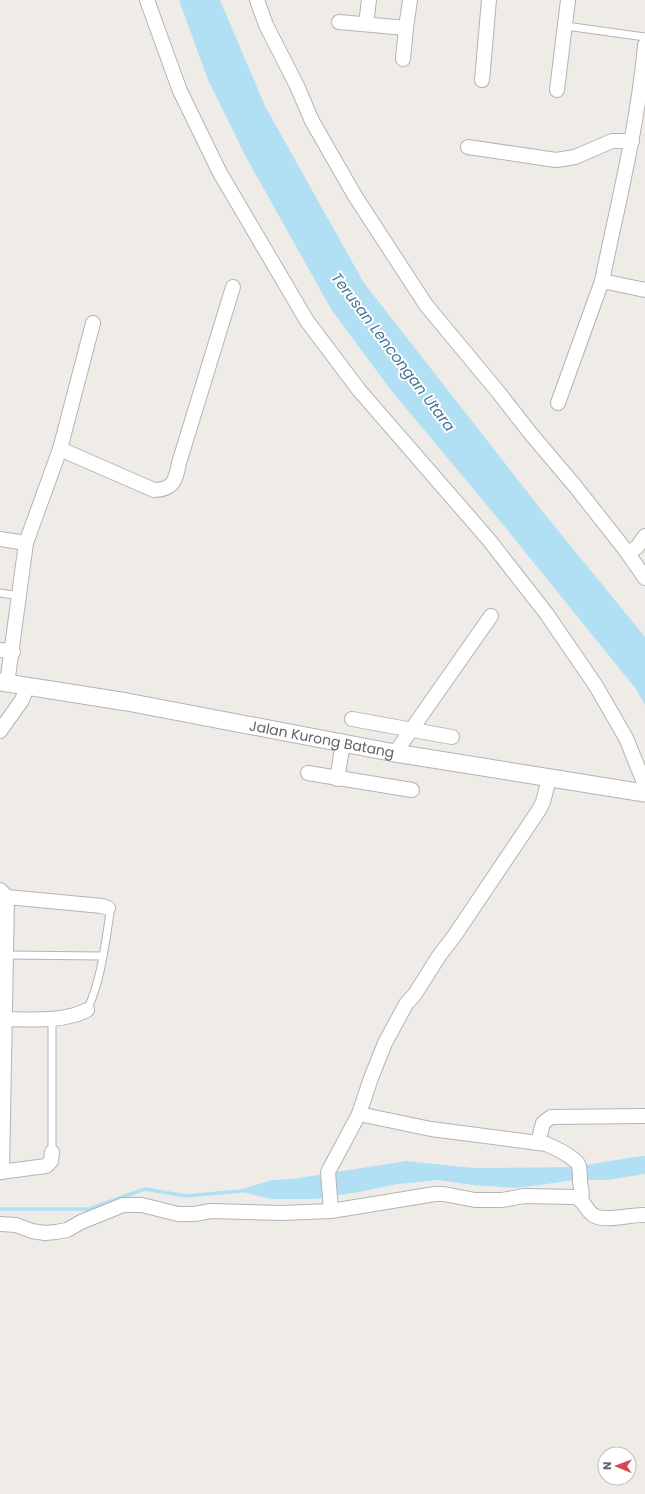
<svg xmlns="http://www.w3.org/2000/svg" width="645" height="1494" viewBox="0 0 645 1494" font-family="Poppins,sans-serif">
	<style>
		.water { fill: #b1e0f5 }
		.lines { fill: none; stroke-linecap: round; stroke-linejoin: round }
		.stream { stroke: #b1e0f5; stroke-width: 3.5 }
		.service-casing { stroke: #b2b4b7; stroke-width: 9 }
		.minor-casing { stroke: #b2b4b7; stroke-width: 16 }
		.tertiary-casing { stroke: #b2b4b7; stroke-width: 19 }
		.service { stroke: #fff; stroke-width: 7 }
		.minor { stroke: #fff; stroke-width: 14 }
		.tertiary { stroke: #fff; stroke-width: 17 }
		.labels { text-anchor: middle; stroke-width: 4; stroke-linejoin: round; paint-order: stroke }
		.street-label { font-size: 14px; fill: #5e6265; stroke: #fff }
		.water-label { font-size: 15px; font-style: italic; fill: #487795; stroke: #fff }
	</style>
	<rect width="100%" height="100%" fill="#efece7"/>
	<g class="water">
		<path d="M179 0H220L265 106 364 283 547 517 645 637V705L636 689 500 521 390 389 331 309 246 157 208 80Z"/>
		<path d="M645 1156V1174L607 1180H575L518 1188 473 1185 437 1180 398 1184 359 1192 316 1199H272L237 1191 271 1180 292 1179 406 1161 475 1168 575 1167 628 1158Z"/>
	</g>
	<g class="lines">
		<path class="stream" d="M0 1209H89L145 1189 186 1196 241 1191"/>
		<g class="service-casing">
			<g id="service">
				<path d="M566 26 645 37"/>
				<path d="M0 593 19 596"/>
				<path d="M7 955 103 956"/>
				<path d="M87 1010C101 982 105 944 110 913L108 908"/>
				<path d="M52 1019V1152"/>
			</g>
		</g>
		<g class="minor-casing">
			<g id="minor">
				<path d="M147 0 180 91 220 173 307 321 359 390 489 540 546 613 596 686 626 738 645 785"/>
				<path d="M257 0 266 25 297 86 312 121 355 196 426 305 499 393 531 434 575 486 627 552 645 578"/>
				<path d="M339 22 406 28"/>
				<path d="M366 24 369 0"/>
				<path d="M645 45C638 125 618 203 602 281L645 290"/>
				<path d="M403 59 406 28 410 0"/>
				<path d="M482 80 489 0"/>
				<path d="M557 90 568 0"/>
				<path d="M468 147 556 160 575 157 612 141H632"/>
				<path d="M558 403 602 281"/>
				<path d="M60 449 154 490C173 490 176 480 179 463L233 287"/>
				<path d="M0 539 26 543"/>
				<path d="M628 554 637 547 645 536"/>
				<path d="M0 650 13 652"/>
				<path d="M7 684 26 543 60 449 93 323"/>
				<path d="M352 719 452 737"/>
				<path d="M0 731 22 700 27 687"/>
				<path d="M395 753 491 616"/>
				<path d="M308 773 412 790"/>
				<path d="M337 779 343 743"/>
				<path d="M549 779 543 802 539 810 455 935 439 956 415 994 406 1004 385 1043 371 1078 359 1114 431 1129 546 1144C553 1147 577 1158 579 1166 580 1171 580 1177 580 1182 581 1190 583 1191 581 1200"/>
				<path d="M0 890 7 897 102 906 108 908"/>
				<path d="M0 1019C28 1019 62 1023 87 1010"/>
				<path d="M538 1143 543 1123 551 1117 645 1116"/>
				<path d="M0 1172 46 1166 51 1161 52 1152"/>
				<path d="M2 1172 7 897"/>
				<path d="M331 1211 328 1172 359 1114"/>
				<path d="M0 1224 16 1225 32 1231 45 1233 56 1232 67 1230 81 1222 123 1205H142L178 1214H194L211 1211 281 1213 331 1211 435 1194H444L475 1200H502L524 1196 575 1197C585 1200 586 1212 595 1216 608 1222 631 1214 645 1215"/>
			</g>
		</g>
		<g class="tertiary-casing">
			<g id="tertiary">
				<path id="s1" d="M0 682 127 702 395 753 645 793"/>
			</g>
		</g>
		<use href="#service" class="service"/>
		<use href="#minor" class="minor"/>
		<use href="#tertiary" class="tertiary"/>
	</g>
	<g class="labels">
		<g class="street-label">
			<text dy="5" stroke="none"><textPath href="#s1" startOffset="327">Jalan Kurong Batang</textPath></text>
		</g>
		<g class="water-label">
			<text transform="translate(393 352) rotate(53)" y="5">Terusan Lencongan Utara</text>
		</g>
	</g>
	<g transform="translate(617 1466) rotate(271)"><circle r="19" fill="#ffffff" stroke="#bfc0c1"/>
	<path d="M0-3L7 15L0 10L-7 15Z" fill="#d4484e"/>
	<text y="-6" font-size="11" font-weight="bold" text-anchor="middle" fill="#5e6265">N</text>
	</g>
</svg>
